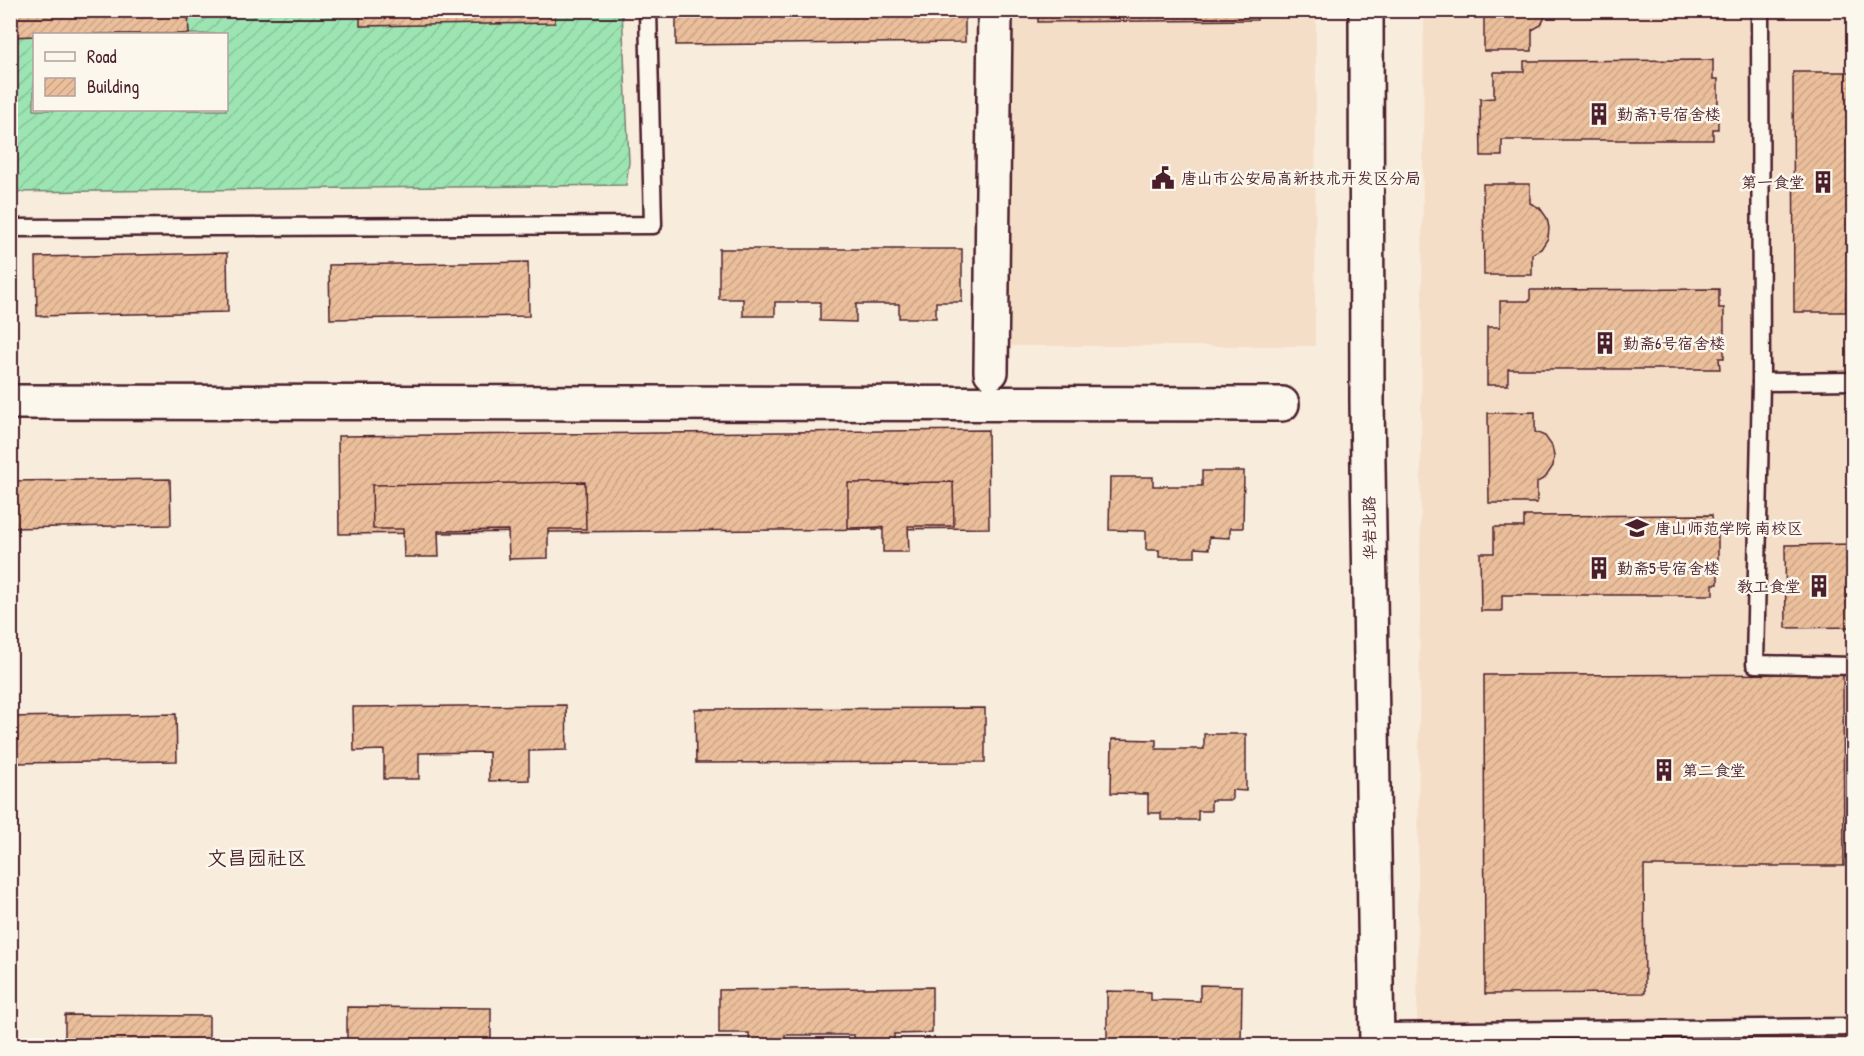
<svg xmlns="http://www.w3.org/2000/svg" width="1864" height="1056" viewBox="0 0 1864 1056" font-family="'Patrick Hand','LXGW WenKai TC',sans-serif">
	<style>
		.built { fill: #f4dec8 }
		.garden { fill: url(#garden-furrows); stroke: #73826f; stroke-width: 1.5; fill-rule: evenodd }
		.building { fill: url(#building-hatch); stroke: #4a1f2b; stroke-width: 1.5 }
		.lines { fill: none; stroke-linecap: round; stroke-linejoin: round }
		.service-casing { stroke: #4a1f2b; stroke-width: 21 }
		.minor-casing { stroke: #4a1f2b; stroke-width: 38 }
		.tertiary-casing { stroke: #4a1f2b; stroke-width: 38 }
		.service { stroke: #fbf7ec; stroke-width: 16 }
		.minor { stroke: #fbf7ec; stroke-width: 33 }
		.tertiary { stroke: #fbf7ec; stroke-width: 33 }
		.labels { text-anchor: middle; stroke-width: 5; stroke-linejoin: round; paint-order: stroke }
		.poi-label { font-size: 16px; fill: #4a1f2b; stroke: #fbf7ec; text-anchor: start }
		.street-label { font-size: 16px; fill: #4a1f2b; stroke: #fbf7ec }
		.quarter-label { font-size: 20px; fill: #4a1f2b; stroke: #fbf7ec }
	</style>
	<defs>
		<pattern id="garden-furrows" width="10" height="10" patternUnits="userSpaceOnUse" patternTransform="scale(1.5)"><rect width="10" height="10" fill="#9ce5b3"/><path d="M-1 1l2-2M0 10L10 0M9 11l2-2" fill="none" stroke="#88c49a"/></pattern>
		<pattern id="building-hatch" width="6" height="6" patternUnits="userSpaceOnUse" patternTransform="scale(1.5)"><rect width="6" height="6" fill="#ebbf9b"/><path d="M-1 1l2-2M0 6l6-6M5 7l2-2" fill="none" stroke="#cba486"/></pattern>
	</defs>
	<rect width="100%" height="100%" fill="#f8ecdc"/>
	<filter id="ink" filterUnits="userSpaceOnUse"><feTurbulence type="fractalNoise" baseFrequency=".0167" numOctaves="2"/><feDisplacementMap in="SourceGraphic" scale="12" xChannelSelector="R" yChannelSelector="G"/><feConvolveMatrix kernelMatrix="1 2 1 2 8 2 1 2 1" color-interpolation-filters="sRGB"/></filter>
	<g filter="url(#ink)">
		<g class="built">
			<path d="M1011 11H1316L1315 346H1011Z"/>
			<path d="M1424 11H1853V1045L1417 1046Z"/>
		</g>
		<path class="garden" d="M10 11H622L629 162 626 185 11 192ZM34 34H226V110H34Z"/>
		<g class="building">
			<path d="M10 10H188L189 34H34V36L10 37Z"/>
			<path d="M360 10H555V23L360 26Z"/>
			<path d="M676 10H965V42L676 45Z"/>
			<path d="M1038 10H1257V20L1038 22Z"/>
			<path d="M1484 10H1548L1541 25 1532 30V51H1484Z"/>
			<path d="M1713 60V79H1718V129H1713V140H1502V156H1481L1480 99 1494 98V72H1524V61Z"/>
			<path d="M1793 72H1854V292H1846V312H1794Z"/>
			<path d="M1483 184H1530V203L1540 208 1547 218 1549 228 1548 238 1541 249 1532 254V275H1484Z"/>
			<path d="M719 249H962V302H936V318H899V304H856V322L820 321V302H775V316H743V299H719Z"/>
			<path d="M227 253 228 312 37 316 36 257Z"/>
			<path d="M528 262 529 316 330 319 329 265Z"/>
			<path d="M1719 289V308H1724V358H1719L1720 369H1508V385H1487V327H1500V301H1530V290Z"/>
			<path d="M1535 412V432L1545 436 1552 446 1554 456 1553 466 1545 478 1537 482V503H1489L1488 413Z"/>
			<path d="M988 430 989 528 339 534 338 436Z"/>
			<path d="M1202 471H1244L1243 528H1230V538L1209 537V549L1195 548V557H1159V550H1146V531L1109 530 1110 477H1153V486H1202Z"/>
			<path d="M170 479 171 525 10 528V481Z"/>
			<path d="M585 482 586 529H548V558L509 559 508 530 438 531 439 557H404L403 529H373L372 485Z"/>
			<path d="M953 482 954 526H908L909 552H883V527L848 528V483Z"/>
			<path d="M1712 515 1713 534H1718V584H1713V595H1502V611H1481L1480 553H1494V527H1524V516Z"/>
			<path d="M1854 544V627L1786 628 1785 545Z"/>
			<path d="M1843 674 1844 866H1644L1645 993 1485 994 1484 675Z"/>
			<path d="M566 705 567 750 529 751V780L489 781V752L419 753V779H384V750L354 751 353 707Z"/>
			<path d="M985 708V762L696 763 695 709Z"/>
			<path d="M176 714 177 761 10 763V717Z"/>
			<path d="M1204 734H1246V791L1232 790V800H1211V811H1198V820H1161V813H1148V794L1111 793 1112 739 1156 740V749H1204Z"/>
			<path d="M1200 985 1242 986 1241 1042H1228V1046L1107 1045V991L1151 992V1000L1200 1001Z"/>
			<path d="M932 987V1033L894 1034V1046H855L854 1035H785V1046H750L749 1033H719V990Z"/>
			<path d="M347 1007 491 1008V1046H347Z"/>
			<path d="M65 1015 209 1016V1046H65Z"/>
		</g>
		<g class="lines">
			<g class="service-casing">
				<g id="service">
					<path d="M1760 10 1761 382 1755 664 1854 666"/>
					<path d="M10 228 653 225 648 10"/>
					<path d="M1761 382 1854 381"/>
					<path d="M1377 1032 1854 1027"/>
				</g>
			</g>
			<g class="minor-casing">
				<g id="minor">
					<path d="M991 372 995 10"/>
					<path d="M10 402 1282 404"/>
				</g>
			</g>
			<g class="tertiary-casing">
				<path id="tertiary" d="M1366 10 1367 402 1377 1046"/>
			</g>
			<use href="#service" class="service"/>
			<use href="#minor" class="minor"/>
			<use href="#tertiary" class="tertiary"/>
		</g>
	</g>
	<defs>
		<g id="building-bare" transform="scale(1.8)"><path d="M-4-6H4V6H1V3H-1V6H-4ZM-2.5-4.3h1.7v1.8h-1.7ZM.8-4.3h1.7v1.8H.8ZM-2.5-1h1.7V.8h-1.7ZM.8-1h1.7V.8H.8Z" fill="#4a1f2b" stroke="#fbf7ec" stroke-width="2.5" paint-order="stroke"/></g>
		<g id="civic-bare" transform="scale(1.8)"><path d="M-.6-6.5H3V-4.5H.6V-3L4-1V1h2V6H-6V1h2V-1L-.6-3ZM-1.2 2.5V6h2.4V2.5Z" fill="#4a1f2b" stroke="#fbf7ec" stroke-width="2.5" paint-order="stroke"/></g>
		<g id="university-bare" transform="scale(1.8)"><path d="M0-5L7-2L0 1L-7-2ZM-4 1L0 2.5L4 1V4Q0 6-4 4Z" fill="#4a1f2b" stroke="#fbf7ec" stroke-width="2.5" paint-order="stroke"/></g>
	</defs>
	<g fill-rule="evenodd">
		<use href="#building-bare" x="1599" y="114"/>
		<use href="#civic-bare" x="1163" y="178"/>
		<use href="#building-bare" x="1823" y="182"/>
		<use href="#building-bare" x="1605" y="343"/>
		<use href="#university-bare" x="1637" y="528"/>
		<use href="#building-bare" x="1599" y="568"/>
		<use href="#building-bare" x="1819" y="586"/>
		<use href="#building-bare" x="1664" y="770"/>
	</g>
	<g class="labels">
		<g class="poi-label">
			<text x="1617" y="120">勤斋7号宿舍楼</text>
			<text x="1181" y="184">唐山市公安局高新技术开发区分局</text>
			<text x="1805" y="188" text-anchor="end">第一食堂</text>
			<text x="1623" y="349">勤斋6号宿舍楼</text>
			<text x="1655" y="534">唐山师范学院 南校区</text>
			<text x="1617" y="574">勤斋5号宿舍楼</text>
			<text x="1801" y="592" text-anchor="end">教工食堂</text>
			<text x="1682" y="776">第二食堂</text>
		</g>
		<g class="street-label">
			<text transform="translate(1369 528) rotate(-91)" y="6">华岩北路</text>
		</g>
		<g class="quarter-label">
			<text x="257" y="865">文昌园社区</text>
		</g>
	</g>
	<rect width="1864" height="1056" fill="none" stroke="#fbf7ec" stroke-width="36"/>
	<rect x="18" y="18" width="1828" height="1020" fill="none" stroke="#4a1f2b" stroke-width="2" filter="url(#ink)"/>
	<rect x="33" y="33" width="195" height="78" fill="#fbf7ec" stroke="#b4a19f" stroke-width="1.5"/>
	<rect x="45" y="52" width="30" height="9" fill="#fbf7ec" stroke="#b4a19f" stroke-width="1.5"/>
	<text x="87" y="63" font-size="18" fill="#4a1f2b">Road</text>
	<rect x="45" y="78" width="30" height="18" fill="url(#building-hatch)" stroke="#b4a19f" stroke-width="1.5"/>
	<text x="87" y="93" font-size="18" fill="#4a1f2b">Building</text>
</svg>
